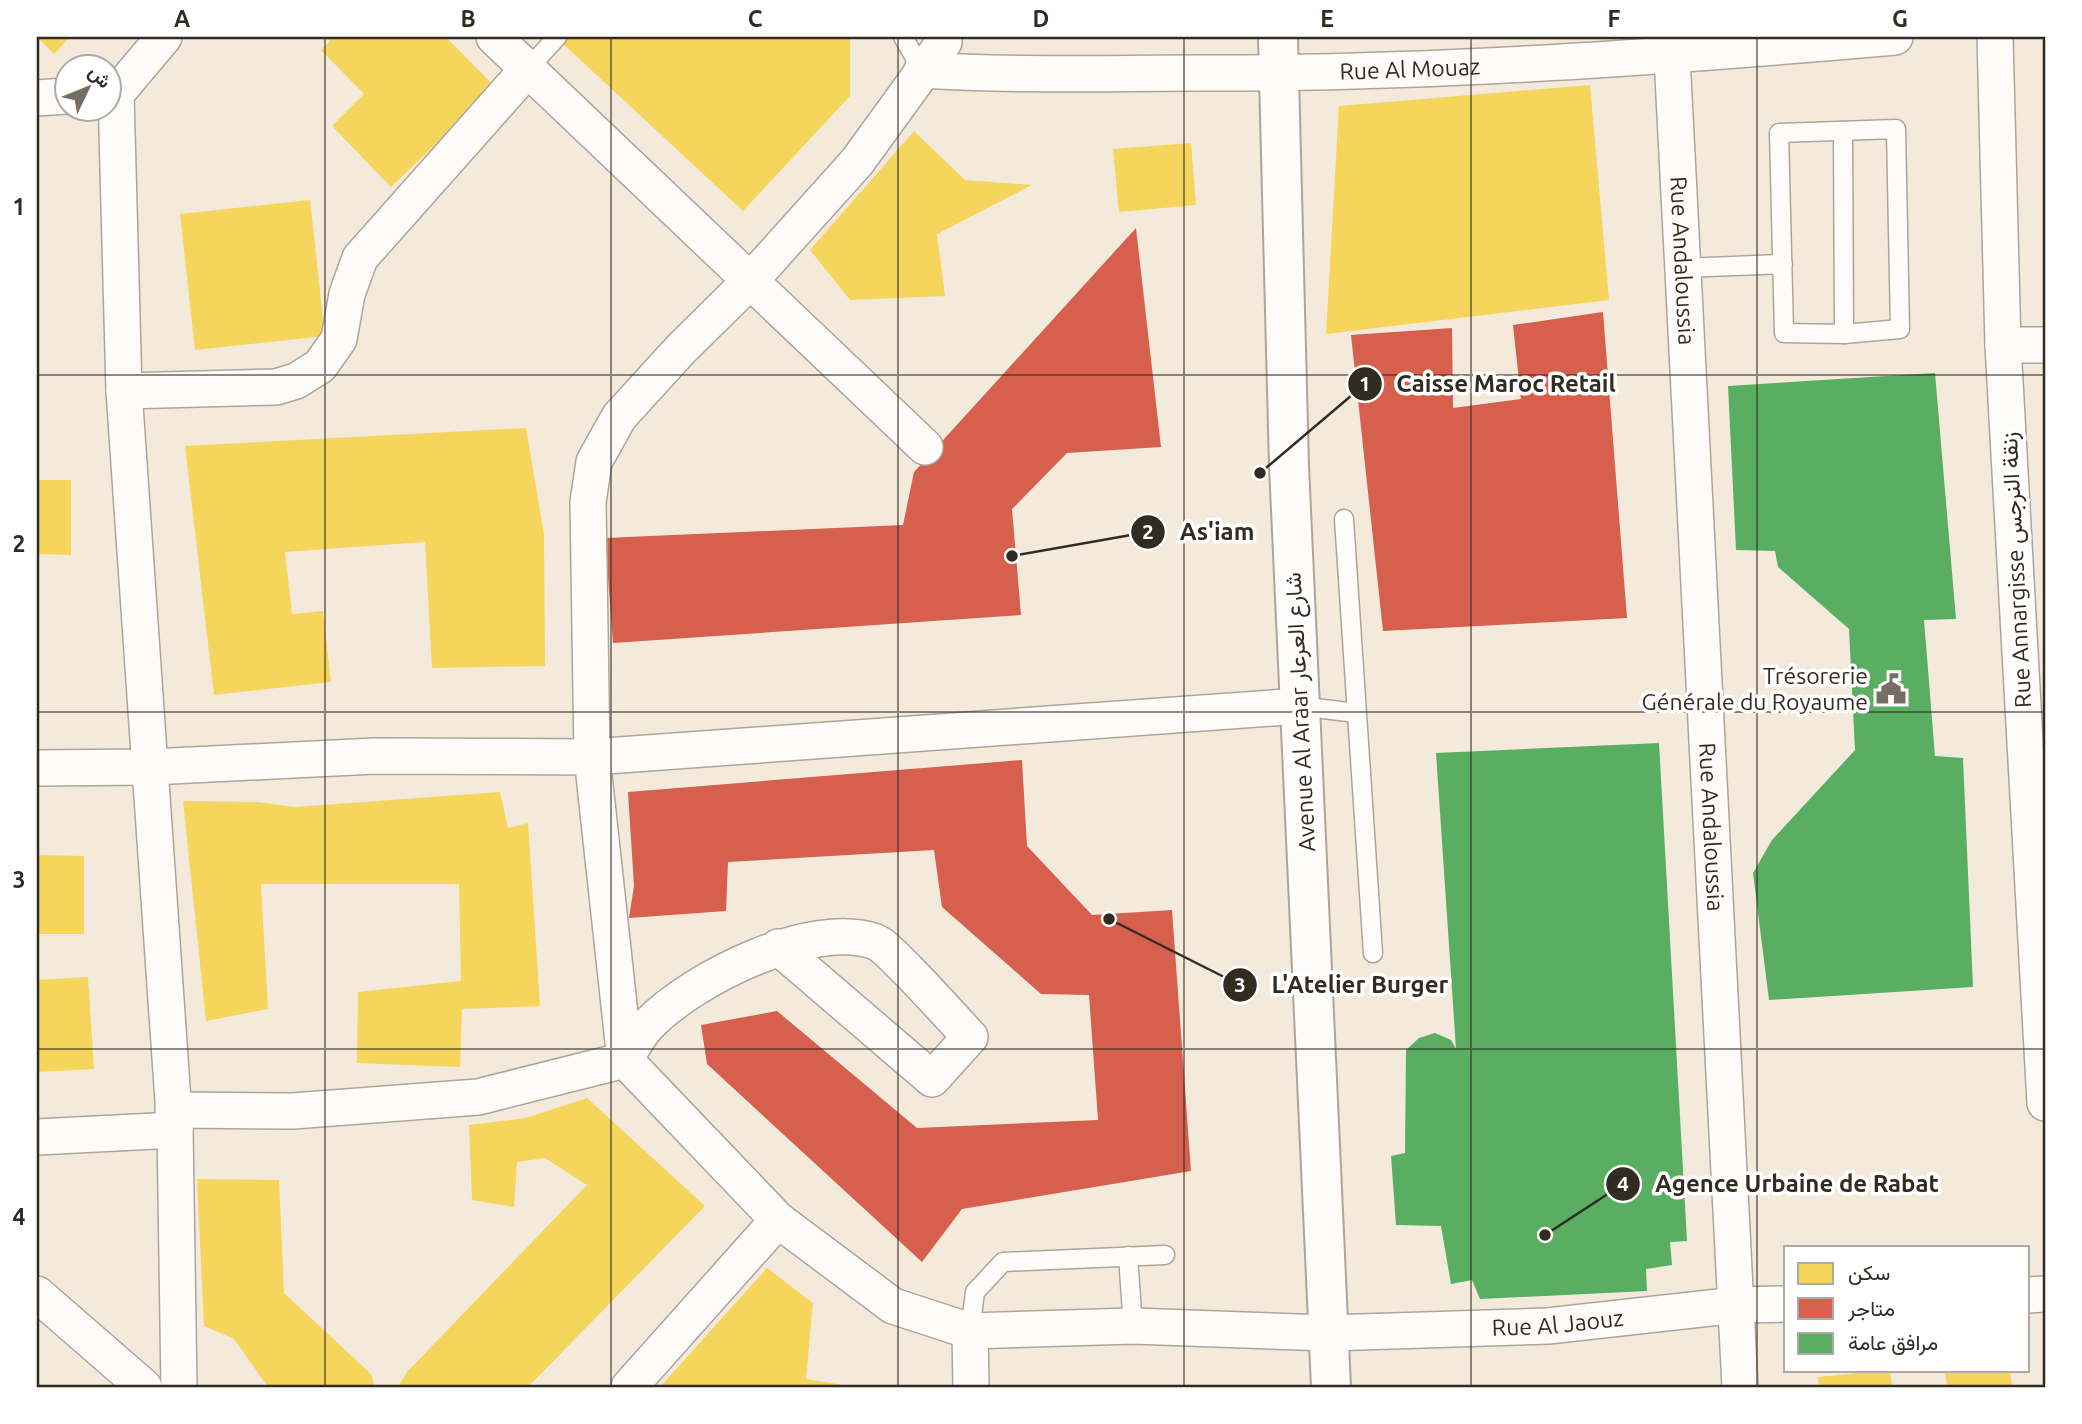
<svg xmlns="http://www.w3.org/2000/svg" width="2082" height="1424" viewBox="0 0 2082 1424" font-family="Ubuntu,Vazirmatn,sans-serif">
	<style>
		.homes { fill: #f6d55c }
		.shops { fill: #d6604d }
		.public { fill: #5aae61 }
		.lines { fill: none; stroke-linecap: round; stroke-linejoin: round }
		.service-casing { stroke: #ada59b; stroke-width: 21 }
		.minor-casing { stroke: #ada59b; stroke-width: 38 }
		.tertiary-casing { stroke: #ada59b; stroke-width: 42 }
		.service { stroke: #fdfcfa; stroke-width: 18 }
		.minor { stroke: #fdfcfa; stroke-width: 35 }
		.tertiary { stroke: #fdfcfa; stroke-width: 38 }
		.grid { fill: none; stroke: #322b21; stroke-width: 2; stroke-opacity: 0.55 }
		.labels { text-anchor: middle; stroke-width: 7; stroke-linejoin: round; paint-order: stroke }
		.street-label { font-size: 23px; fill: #322b21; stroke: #fff }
		.poi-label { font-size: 23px; fill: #322b21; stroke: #fff; text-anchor: end }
		.leader { fill: none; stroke: #322b21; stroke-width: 2.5 }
		.callout-dot { fill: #322b21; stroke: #fff; stroke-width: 2.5 }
		.mark-label { font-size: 21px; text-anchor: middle; font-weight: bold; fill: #fff }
		.callout-label { font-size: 24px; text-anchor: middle; font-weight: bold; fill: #322b21; stroke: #fff; stroke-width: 7; stroke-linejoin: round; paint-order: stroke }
		.neatline { fill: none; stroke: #322b21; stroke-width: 2.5 }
		.grid-label { font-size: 23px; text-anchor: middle; font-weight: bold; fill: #322b21 }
	</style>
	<rect width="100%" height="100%" fill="#f4eadc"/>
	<g class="homes">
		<path d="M37 37H70L54 54Z"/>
		<path d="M326 37H446L495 87 391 187 332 126 364 94 321 50 330 41Z"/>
		<path d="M565 37H850V96L743 211 560 41Z"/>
		<path d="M1590 85 1609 300 1326 334 1339 106Z"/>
		<path d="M914 131 965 180 1032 185 937 234 945 296 850 300 810 250Z"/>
		<path d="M1191 143 1196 205 1119 212 1113 149Z"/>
		<path d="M310 200 325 336 195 350 180 214Z"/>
		<path d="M526 428 544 534 545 666 432 668 425 542 285 552 292 614 323 611 331 682 214 695 185 446Z"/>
		<path d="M37 480H71V555L37 554Z"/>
		<path d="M500 792 508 828 528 823 540 1006 462 1009 460 1067 357 1063 358 992 461 981 459 884H261L268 1009 206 1021 183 801 258 802 295 807Z"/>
		<path d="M37 855 84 856V934H37Z"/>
		<path d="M88 977 94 1069 37 1072V980Z"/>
		<path d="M587 1098 705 1206 528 1387H398L407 1372 587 1185 545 1158 517 1162 514 1207 472 1200 469 1125 526 1118Z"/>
		<path d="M197 1179 279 1180 284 1293 371 1374 375 1387H268L234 1339 204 1326Z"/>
		<path d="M767 1268 813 1303 806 1379 856 1387H660Z"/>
		<path d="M1890 1370 1892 1387H1819L1818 1377Z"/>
		<path d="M1945 1370H2010L2012 1387H1947Z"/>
	</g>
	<g class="shops">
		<path d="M1136 228 1161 447 1067 453 1012 509 1021 615 613 643 605 538 903 525 914 472Z"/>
		<path d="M1603 312 1627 618 1383 631 1351 335 1452 328 1453 408 1521 399 1513 325Z"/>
		<path d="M1022 760 1027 846 1092 915 1172 910 1191 1171 962 1209 922 1262 707 1064 701 1025 777 1011 917 1128 1098 1120 1089 995 1041 994 942 907 934 850 728 862 726 911 629 918 634 886 628 792Z"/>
	</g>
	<g class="public">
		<path d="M1935 373 1956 619 1924 620 1935 756 1963 758 1973 987 1769 1000 1753 873 1772 840 1855 750 1849 629 1778 567 1775 551 1736 550 1728 386Z"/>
		<path d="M1659 743 1687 1241 1670 1242 1672 1265 1646 1269 1647 1291 1480 1299 1472 1280 1451 1284 1441 1226 1396 1225 1391 1156 1405 1153 1406 1050 1419 1038 1435 1033 1451 1040 1456 1049 1436 753Z"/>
	</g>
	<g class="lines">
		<g class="service-casing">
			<g id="service">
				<path d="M903 37 922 70"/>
				<path d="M527 70 557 37"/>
				<path d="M1896 129 1900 329 1844 334 1784 333 1779 133Z"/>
				<path d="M1843 131 1844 334"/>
				<path d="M1682 268 1783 264"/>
				<path d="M1344 519 1373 953"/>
				<path d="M1299 706 1356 713"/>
				<path d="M1128 1256 1133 1326"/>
				<path d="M970 1331 975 1292 1003 1262 1165 1255"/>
			</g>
		</g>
		<g class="minor-casing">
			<g id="minor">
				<path d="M164 37 116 94 124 391 175 1130 179 1387"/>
				<path d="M494 37 925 447"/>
				<path id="s1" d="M944 37V42L857 162 750 281 681 349 619 417 594 462 588 502 592 757 625 1060 778 1220 893 1306 970 1331 1133 1326 1329 1333 1548 1326 1737 1305 1786 1304"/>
				<path id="s2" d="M1671 37 1740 1387"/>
				<path d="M1995 37 2003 345 2045 1103"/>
				<path id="s3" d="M922 70C1014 76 1105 73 1198 73 1430 74 1664 57 1895 37"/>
				<path d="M37 98 66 96"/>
				<path d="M2003 345H2045"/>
				<path d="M124 391 276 387 296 381 320 366 339 339 347 294 360 258 527 70"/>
				<path d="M37 768 151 767 375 756 592 757 1299 706"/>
				<path d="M173 1110 293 1111 478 1097 625 1060C632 1048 639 1034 649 1024 694 978 812 919 876 942 887 945 956 1022 970 1037L932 1079 778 947"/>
				<path d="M37 1137 175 1130"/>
				<path d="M37 1294 144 1387"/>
				<path d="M2028 1295 2045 1294"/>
				<path d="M970 1331 971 1387"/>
				<path d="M629 1387 778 1220"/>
			</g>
		</g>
		<g class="tertiary-casing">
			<path id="tertiary" d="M1278 37 1289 466 1331 1387"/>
		</g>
		<use href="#service" class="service"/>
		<use href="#minor" class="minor"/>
		<use href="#tertiary" class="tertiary"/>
	</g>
	<path class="grid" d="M325 37V1387M611 37V1387M898 37V1387M1184 37V1387M1471 37V1387M1757 37V1387M37 375H2045M37 712H2045M37 1049H2045"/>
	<defs>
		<g id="civic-bare" transform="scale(2.415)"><path d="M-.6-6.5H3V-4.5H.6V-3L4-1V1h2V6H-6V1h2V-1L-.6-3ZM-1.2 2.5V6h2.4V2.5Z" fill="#766e62" stroke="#fff" stroke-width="2.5" paint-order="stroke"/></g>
	</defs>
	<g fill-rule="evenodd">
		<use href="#civic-bare" x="1891" y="689"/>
	</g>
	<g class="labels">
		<g class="street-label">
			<text dy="8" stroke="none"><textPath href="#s3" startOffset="488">Rue Al Mouaz</textPath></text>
			<text dy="8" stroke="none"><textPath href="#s2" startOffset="224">Rue Andaloussia</textPath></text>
			<text transform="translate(2016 570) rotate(-93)" y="8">Rue Annargisse زنقة النرجس</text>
			<text transform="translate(1300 712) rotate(-93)" y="8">Avenue Al Araar شارع العرعار</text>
			<text dy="8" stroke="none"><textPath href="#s2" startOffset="791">Rue Andaloussia</textPath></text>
			<text dy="8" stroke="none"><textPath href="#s1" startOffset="2188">Rue Al Jaouz</textPath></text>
		</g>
		<g class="poi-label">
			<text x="1868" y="684">Trésorerie<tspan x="1868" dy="26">Générale du Royaume</tspan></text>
		</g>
	</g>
	<path class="leader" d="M1260 473L1365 384M1012 556L1148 532M1109 919L1240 985M1545 1235L1623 1184"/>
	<g class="callout-dot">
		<circle cx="1260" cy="473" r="7"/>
		<circle cx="1012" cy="556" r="7"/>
		<circle cx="1109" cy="919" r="7"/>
		<circle cx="1545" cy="1235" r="7"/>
		<circle cx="1365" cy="384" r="18"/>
		<circle cx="1148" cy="532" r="18"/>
		<circle cx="1240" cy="985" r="18"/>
		<circle cx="1623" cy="1184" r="18"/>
	</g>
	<g class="mark-label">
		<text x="1365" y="391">1</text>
		<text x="1148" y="539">2</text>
		<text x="1240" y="992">3</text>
		<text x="1623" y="1191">4</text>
	</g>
	<g class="callout-label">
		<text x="1506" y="392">Caisse Maroc Retail</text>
		<text x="1217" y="540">As'iam</text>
		<text x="1360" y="993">L'Atelier Burger</text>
		<text x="1797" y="1192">Agence Urbaine de Rabat</text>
	</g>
	<rect width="2082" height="1424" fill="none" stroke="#ffffff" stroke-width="77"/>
	<rect x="1784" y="1246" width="245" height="126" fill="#ffffff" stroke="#adaaa6" stroke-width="2"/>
	<rect x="1798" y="1263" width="35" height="21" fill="#f6d55c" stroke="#adaaa6" stroke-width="2"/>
	<text x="1848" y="1280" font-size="21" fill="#322b21">سكن</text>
	<rect x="1798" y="1298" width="35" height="21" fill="#d6604d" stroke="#adaaa6" stroke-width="2"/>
	<text x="1848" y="1316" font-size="21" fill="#322b21">متاجر</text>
	<rect x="1798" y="1333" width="35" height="21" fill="#5aae61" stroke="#adaaa6" stroke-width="2"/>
	<text x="1848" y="1350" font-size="21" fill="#322b21">مرافق عامة</text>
	<g transform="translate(88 88) rotate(47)"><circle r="33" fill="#ffffff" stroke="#adaaa6" stroke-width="2"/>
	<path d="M0-5L12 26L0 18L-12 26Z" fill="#766e62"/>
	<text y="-10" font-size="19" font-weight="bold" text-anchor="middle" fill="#322b21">ش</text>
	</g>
	<rect x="38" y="38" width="2006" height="1348" class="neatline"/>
	<g class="grid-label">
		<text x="182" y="27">A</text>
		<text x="468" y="27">B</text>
		<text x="755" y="27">C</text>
		<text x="1041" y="27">D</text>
		<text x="1327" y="27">E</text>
		<text x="1614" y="27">F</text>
		<text x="1900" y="27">G</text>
		<text x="19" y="215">1</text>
		<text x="19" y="552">2</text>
		<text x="19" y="888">3</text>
		<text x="19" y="1225">4</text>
	</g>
</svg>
